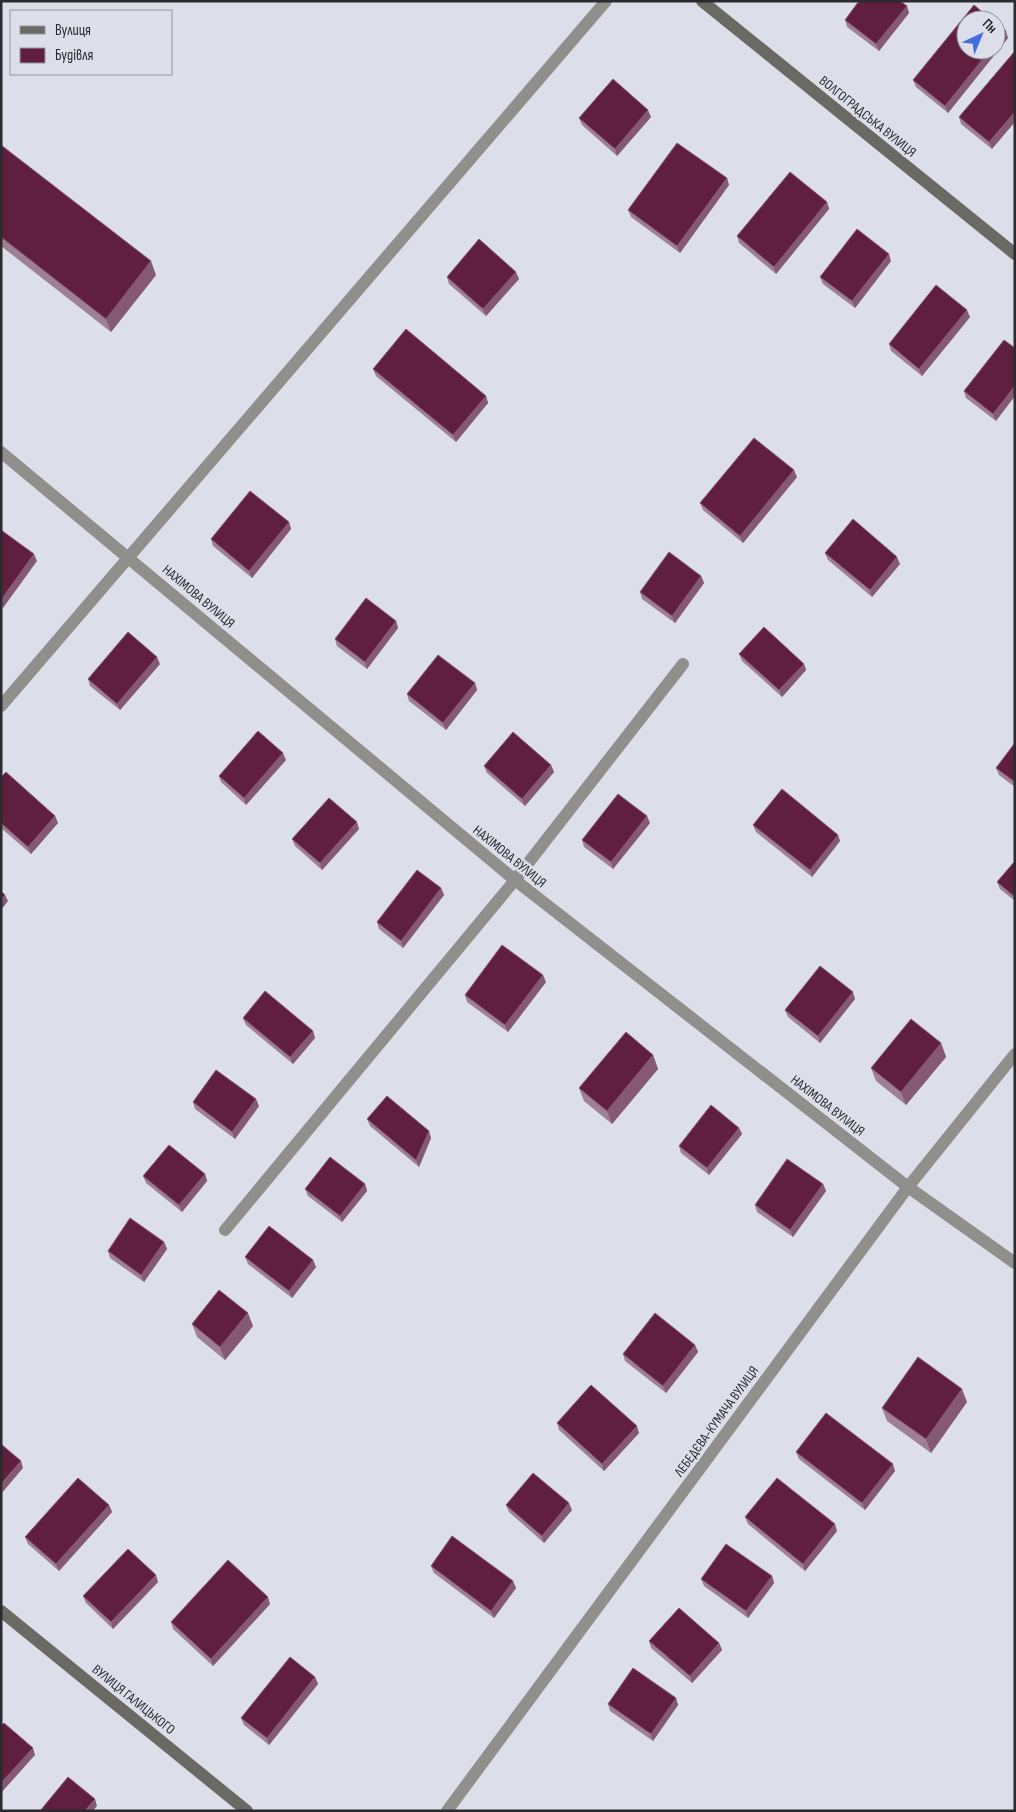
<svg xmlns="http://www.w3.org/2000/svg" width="1016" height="1812" viewBox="0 0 1016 1812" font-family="'Sofia Sans Condensed',sans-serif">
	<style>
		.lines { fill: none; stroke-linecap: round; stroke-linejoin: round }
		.street { stroke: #908f8b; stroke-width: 12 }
		.secondary { stroke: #6b6963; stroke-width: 12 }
		.wall { fill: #9e7f94 }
		.shaded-wall { fill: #865972 }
		.building { fill: #611f3f; stroke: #865972 }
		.labels { text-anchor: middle; stroke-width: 5; stroke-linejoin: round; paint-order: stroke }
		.street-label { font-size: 14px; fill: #2a2b2f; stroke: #dcdfe9 }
	</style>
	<rect width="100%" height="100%" fill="#dcdfe9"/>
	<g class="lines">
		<g class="street">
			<path d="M1 452 515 880 908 1187 1015 1263"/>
			<path d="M1 706 606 1"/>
			<path d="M225 1230 515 880 683 664"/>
			<path d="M447 1811 908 1187 1015 1054"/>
		</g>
		<g class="secondary">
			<path d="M702 1 1015 254"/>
			<path d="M1 1611 247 1811"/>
		</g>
	</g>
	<g class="wall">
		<path d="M907 6 909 13 879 51 847 27 845 20Z"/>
		<path d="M1008 38 948 113 916 87 913 80Z"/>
		<path d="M1015 51 992 149 961 124 959 117Z"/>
		<path d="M651 117 617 156 582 125 579 118Z"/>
		<path d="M1 145 156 275 111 332 1 246Z"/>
		<path d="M727 178 729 185 680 253 631 217 628 210Z"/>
		<path d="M827 202 829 209 776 274 739 243 737 236Z"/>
		<path d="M891 261 855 308 823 284 820 277Z"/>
		<path d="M447 277 519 279 486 316 449 284Z"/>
		<path d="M970 317 922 376 891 351 889 344Z"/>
		<path d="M1004 340 996 421 966 398 964 391Z"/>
		<path d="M373 369 486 396 488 403 456 442 376 376Z"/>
		<path d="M797 477 743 543 703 510 700 503Z"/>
		<path d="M289 522 291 529 252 578 213 546 211 539Z"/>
		<path d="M825 553 900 564 872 597 828 560Z"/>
		<path d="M701 576 704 583 675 623 642 599 640 592Z"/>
		<path d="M396 621 398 628 367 669 337 646 335 639Z"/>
		<path d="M739 654 804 664 806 670 782 697 742 661Z"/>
		<path d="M160 664 120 710 90 686 88 679Z"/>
		<path d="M475 683 477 690 446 730 409 701 407 694Z"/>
		<path d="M1015 745V787L999 775 996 768Z"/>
		<path d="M286 760 246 805 221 782 219 776Z"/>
		<path d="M551 765 554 772 525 806 487 773 484 766Z"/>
		<path d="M1 777 55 816 58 823 31 854 1 828Z"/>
		<path d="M650 823 613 869 584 847 582 840Z"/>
		<path d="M753 825 838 835 840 841 812 877 756 832Z"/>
		<path d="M359 829 322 870 295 846 292 839Z"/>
		<path d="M1015 861V901L1000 889 997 882Z"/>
		<path d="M441 888 444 895 403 948 379 929 377 922Z"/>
		<path d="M546 982 508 1032 467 1002 465 995Z"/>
		<path d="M855 999 820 1043 788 1017 785 1010Z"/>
		<path d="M243 1018 313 1031 315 1038 293 1064 246 1025Z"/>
		<path d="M941 1043 946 1057 906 1105 876 1081 871 1068Z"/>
		<path d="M653 1055 658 1069 612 1124 584 1101 579 1088Z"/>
		<path d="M193 1102 259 1106 235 1139 195 1109Z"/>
		<path d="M367 1119 431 1138 419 1167 370 1126Z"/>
		<path d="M739 1128 742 1134 709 1175 681 1153 679 1146Z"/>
		<path d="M205 1174 207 1181 182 1212 146 1183 143 1176Z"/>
		<path d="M365 1184 367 1191 342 1222 308 1196 305 1189Z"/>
		<path d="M823 1184 826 1191 793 1237 757 1212 755 1205Z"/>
		<path d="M164 1242 167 1249 144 1282 110 1258 108 1251Z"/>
		<path d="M245 1257 313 1260 316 1267 292 1298 248 1264Z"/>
		<path d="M192 1324 253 1326 225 1360 197 1337Z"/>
		<path d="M695 1345 698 1352 666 1393 625 1361 623 1354Z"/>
		<path d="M967 1402 931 1453 887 1421 882 1408Z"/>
		<path d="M557 1423 639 1433 604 1471 559 1430Z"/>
		<path d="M796 1452 895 1471 865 1510 799 1459Z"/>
		<path d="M109 1505 112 1512 59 1571 28 1544 25 1537Z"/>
		<path d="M506 1505 572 1510 544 1543 509 1512Z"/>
		<path d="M745 1517 837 1531 805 1571 748 1524Z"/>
		<path d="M431 1566 513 1581 516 1588 494 1618 434 1573Z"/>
		<path d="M772 1576 774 1583 748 1618 704 1586 701 1579Z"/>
		<path d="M158 1582 113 1629 86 1603 83 1596Z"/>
		<path d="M270 1604 213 1666 173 1629 171 1622Z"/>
		<path d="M649 1641 719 1643 722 1650 692 1683 651 1648Z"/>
		<path d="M315 1677 318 1684 269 1745 244 1725 241 1718Z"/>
		<path d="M676 1698 678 1705 653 1741 610 1711 608 1704Z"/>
	</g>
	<g class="shaded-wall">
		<path d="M907 6 909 13 879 51 876 44Z"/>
		<path d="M1006 31 1008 38 948 113 945 106 990 50H996V43Z"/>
		<path d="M648 110 651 117 617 156 615 149Z"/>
		<path d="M1015 112V122L992 149 989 142Z"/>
		<path d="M727 178 729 185 680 253 677 246Z"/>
		<path d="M827 202 829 209 776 274 774 267Z"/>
		<path d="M889 254 891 261 855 308 852 301Z"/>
		<path d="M151 261 156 275 111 332 106 319Z"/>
		<path d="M516 272 519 279 486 316 483 309Z"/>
		<path d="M967 310 970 317 922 376 919 369Z"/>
		<path d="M1015 386V396L996 421 993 414Z"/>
		<path d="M486 396 488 403 456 442 453 435Z"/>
		<path d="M794 470 797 477 743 543 740 536Z"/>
		<path d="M289 522 291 529 252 578 249 571Z"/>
		<path d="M34 554 37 561 3 608 1 603V600Z"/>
		<path d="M897 557 900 564 872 597 870 590Z"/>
		<path d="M701 576 704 583 675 623 672 616Z"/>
		<path d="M396 621 398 628 367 669 365 662Z"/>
		<path d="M157 657 160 664 120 710 117 704Z"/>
		<path d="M804 664 806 670 782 697 779 690Z"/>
		<path d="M475 683 477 690 446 730 443 723Z"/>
		<path d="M283 753 286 760 246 805 244 798Z"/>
		<path d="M551 765 554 772 525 806 522 799Z"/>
		<path d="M55 816 58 823 31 854 28 847Z"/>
		<path d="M647 816 650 823 613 869 611 862Z"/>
		<path d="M357 822 359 829 322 870 320 863Z"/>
		<path d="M838 835 840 841 812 877 810 870Z"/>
		<path d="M441 888 444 895 403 948 401 941Z"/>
		<path d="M5 895 8 901 1 910V900Z"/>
		<path d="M543 975 546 982 508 1032 505 1025Z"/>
		<path d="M853 992 855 999 820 1043 818 1036Z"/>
		<path d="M313 1031 315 1038 293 1064 290 1057Z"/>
		<path d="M941 1043 946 1057 906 1105 901 1092Z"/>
		<path d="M653 1055 658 1069 612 1124 607 1111Z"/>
		<path d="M256 1099 259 1106 235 1139 232 1132Z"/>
		<path d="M739 1128 742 1134 709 1175 707 1168Z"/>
		<path d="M429 1131 431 1138 419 1167 416 1160Z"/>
		<path d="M205 1174 207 1181 182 1212 179 1205Z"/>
		<path d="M365 1184 367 1191 342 1222 340 1216Z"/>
		<path d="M823 1184 826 1191 793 1237 790 1230Z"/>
		<path d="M164 1242 167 1249 144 1282 141 1275Z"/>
		<path d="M313 1260 316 1267 292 1298 289 1291Z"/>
		<path d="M248 1313 253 1326 225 1360 220 1347Z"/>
		<path d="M695 1345 698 1352 666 1393 663 1386Z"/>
		<path d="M962 1389 967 1402 931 1453 926 1439Z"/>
		<path d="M637 1426 639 1433 604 1471 602 1464Z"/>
		<path d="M21 1461 23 1468 1 1494V1484Z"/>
		<path d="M893 1464 895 1471 865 1510 862 1503Z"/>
		<path d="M569 1503 572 1510 544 1543 542 1536Z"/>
		<path d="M109 1505 112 1512 59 1571 56 1564Z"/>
		<path d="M835 1524 837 1531 805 1571 803 1564Z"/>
		<path d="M156 1575 158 1582 113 1629 111 1622Z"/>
		<path d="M772 1576 774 1583 748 1618 746 1611Z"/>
		<path d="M513 1581 516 1588 494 1618 491 1611Z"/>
		<path d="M268 1597 270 1604 213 1666 211 1659Z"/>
		<path d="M719 1643 722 1650 692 1683 690 1676Z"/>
		<path d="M315 1677 318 1684 269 1745 267 1738Z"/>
		<path d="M676 1698 678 1705 653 1741 651 1734Z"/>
		<path d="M33 1748 35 1755 1 1793V1783Z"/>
		<path d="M95 1799 97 1806 93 1811H85Z"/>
	</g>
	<g class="building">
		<path d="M859 1H900L907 6 876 44 845 20Z"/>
		<path d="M974 5 992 20H966V50H990L945 106 913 80Z"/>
		<path d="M996 23 1006 31 996 43Z"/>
		<path d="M1015 51V112L989 142 959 117Z"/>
		<path d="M613 79 648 110 615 149 579 118Z"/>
		<path d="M677 143 727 178 677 246 628 210Z"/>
		<path d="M1 145 151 261 106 319 1 237Z"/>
		<path d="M790 172 827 202 774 267 737 236Z"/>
		<path d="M857 229 889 254 852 301 820 277Z"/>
		<path d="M479 239 516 272 483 309 447 277Z"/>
		<path d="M936 285 967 310 919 369 889 344Z"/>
		<path d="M406 329 486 396 453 435 373 369Z"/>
		<path d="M1004 340 1015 348V386L993 414 964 391Z"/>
		<path d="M754 438 794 470 740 536 700 503Z"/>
		<path d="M250 491 289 522 249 571 211 539Z"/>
		<path d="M853 519 897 557 870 590 825 553Z"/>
		<path d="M1 530 34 554 1 600Z"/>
		<path d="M669 552 701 576 672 616 640 592Z"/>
		<path d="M366 598 396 621 365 662 335 639Z"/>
		<path d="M764 627 804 664 779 690 739 654Z"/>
		<path d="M128 632 157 657 117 704 88 679Z"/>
		<path d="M438 655 475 683 443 723 407 694Z"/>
		<path d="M258 731 283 753 244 798 219 776Z"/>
		<path d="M513 732 551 765 522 799 484 766Z"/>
		<path d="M1014 744 1015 745V782L996 768Z"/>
		<path d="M6 772 55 816 28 847 1 823V777Z"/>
		<path d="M782 789 838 835 810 870 753 825Z"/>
		<path d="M618 794 647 816 611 862 582 840Z"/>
		<path d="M329 798 357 822 320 863 292 839Z"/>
		<path d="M1015 861V897L997 882Z"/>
		<path d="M417 870 441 888 401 941 377 922Z"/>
		<path d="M1 891 5 895 1 900Z"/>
		<path d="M502 945 543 975 505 1025 465 995Z"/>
		<path d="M820 966 853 992 818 1036 785 1010Z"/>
		<path d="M265 991 313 1031 290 1057 243 1018Z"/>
		<path d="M911 1019 941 1043 901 1092 871 1068Z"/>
		<path d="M626 1032 653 1055 607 1111 579 1088Z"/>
		<path d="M216 1070 256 1099 232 1132 193 1102Z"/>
		<path d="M387 1096 429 1131 416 1160 367 1119Z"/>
		<path d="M711 1105 739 1128 707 1168 679 1146Z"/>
		<path d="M169 1145 205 1174 179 1205 143 1176Z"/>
		<path d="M330 1157 365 1184 340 1216 305 1189Z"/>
		<path d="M787 1159 823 1184 790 1230 755 1205Z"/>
		<path d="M130 1218 164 1242 141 1275 108 1251Z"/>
		<path d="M269 1226 313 1260 289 1291 245 1257Z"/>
		<path d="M219 1290 248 1313 220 1347 192 1324Z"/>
		<path d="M655 1313 695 1345 663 1386 623 1354Z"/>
		<path d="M918 1357 962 1389 926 1439 882 1408Z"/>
		<path d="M591 1385 637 1426 602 1464 557 1423Z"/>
		<path d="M826 1413 893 1464 862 1503 796 1452Z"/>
		<path d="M1 1444 21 1461 1 1484Z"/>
		<path d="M533 1473 569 1503 542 1536 506 1505Z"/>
		<path d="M78 1478 109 1505 56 1564 25 1537Z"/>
		<path d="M777 1478 835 1524 803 1564 745 1517Z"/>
		<path d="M452 1536 513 1581 491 1611 431 1566Z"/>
		<path d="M726 1544 772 1576 746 1611 701 1579Z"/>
		<path d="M128 1549 156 1575 111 1622 83 1596Z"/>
		<path d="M228 1560 268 1597 211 1659 171 1622Z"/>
		<path d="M679 1608 719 1643 690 1676 649 1641Z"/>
		<path d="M290 1657 315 1677 267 1738 241 1718Z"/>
		<path d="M633 1668 676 1698 651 1734 608 1704Z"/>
		<path d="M4 1723 33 1748 1 1783V1726Z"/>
		<path d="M68 1777 95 1799 85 1811H40Z"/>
	</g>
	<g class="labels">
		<g class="street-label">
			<text transform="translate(868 116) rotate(39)" y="5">ВОЛГОГРАДСЬКА ВУЛИЦЯ</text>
			<text transform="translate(199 596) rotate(40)" y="5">НАХІМОВА ВУЛИЦЯ</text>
			<text transform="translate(510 856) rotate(39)" y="5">НАХІМОВА ВУЛИЦЯ</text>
			<text transform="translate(828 1105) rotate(38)" y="5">НАХІМОВА ВУЛИЦЯ</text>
			<text transform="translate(716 1421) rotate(-54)" y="5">ЛЕБЕДЄВА-КУМАЧА ВУЛИЦЯ</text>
			<text transform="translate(134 1699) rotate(39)" y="5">ВУЛИЦЯ ГАЛИЦЬКОГО</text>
		</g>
	</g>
	<rect width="1016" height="1812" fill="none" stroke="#2a2b2f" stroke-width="5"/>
	<rect x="10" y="10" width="162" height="65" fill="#dcdfe9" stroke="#95979f"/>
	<rect x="20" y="26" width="25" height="8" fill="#6b6963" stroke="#95979f"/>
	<text x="55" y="35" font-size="15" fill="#2a2b2f">Вулиця</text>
	<rect x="20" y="48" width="25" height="15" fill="#611f3f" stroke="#95979f"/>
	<text x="55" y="60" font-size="15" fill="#2a2b2f">Будівля</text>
	<g transform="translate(981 35) rotate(44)"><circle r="24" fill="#dcdfe9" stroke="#95979f"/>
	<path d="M0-4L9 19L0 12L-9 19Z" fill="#446ee0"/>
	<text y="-8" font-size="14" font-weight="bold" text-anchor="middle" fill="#2a2b2f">Пн</text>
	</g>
</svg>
